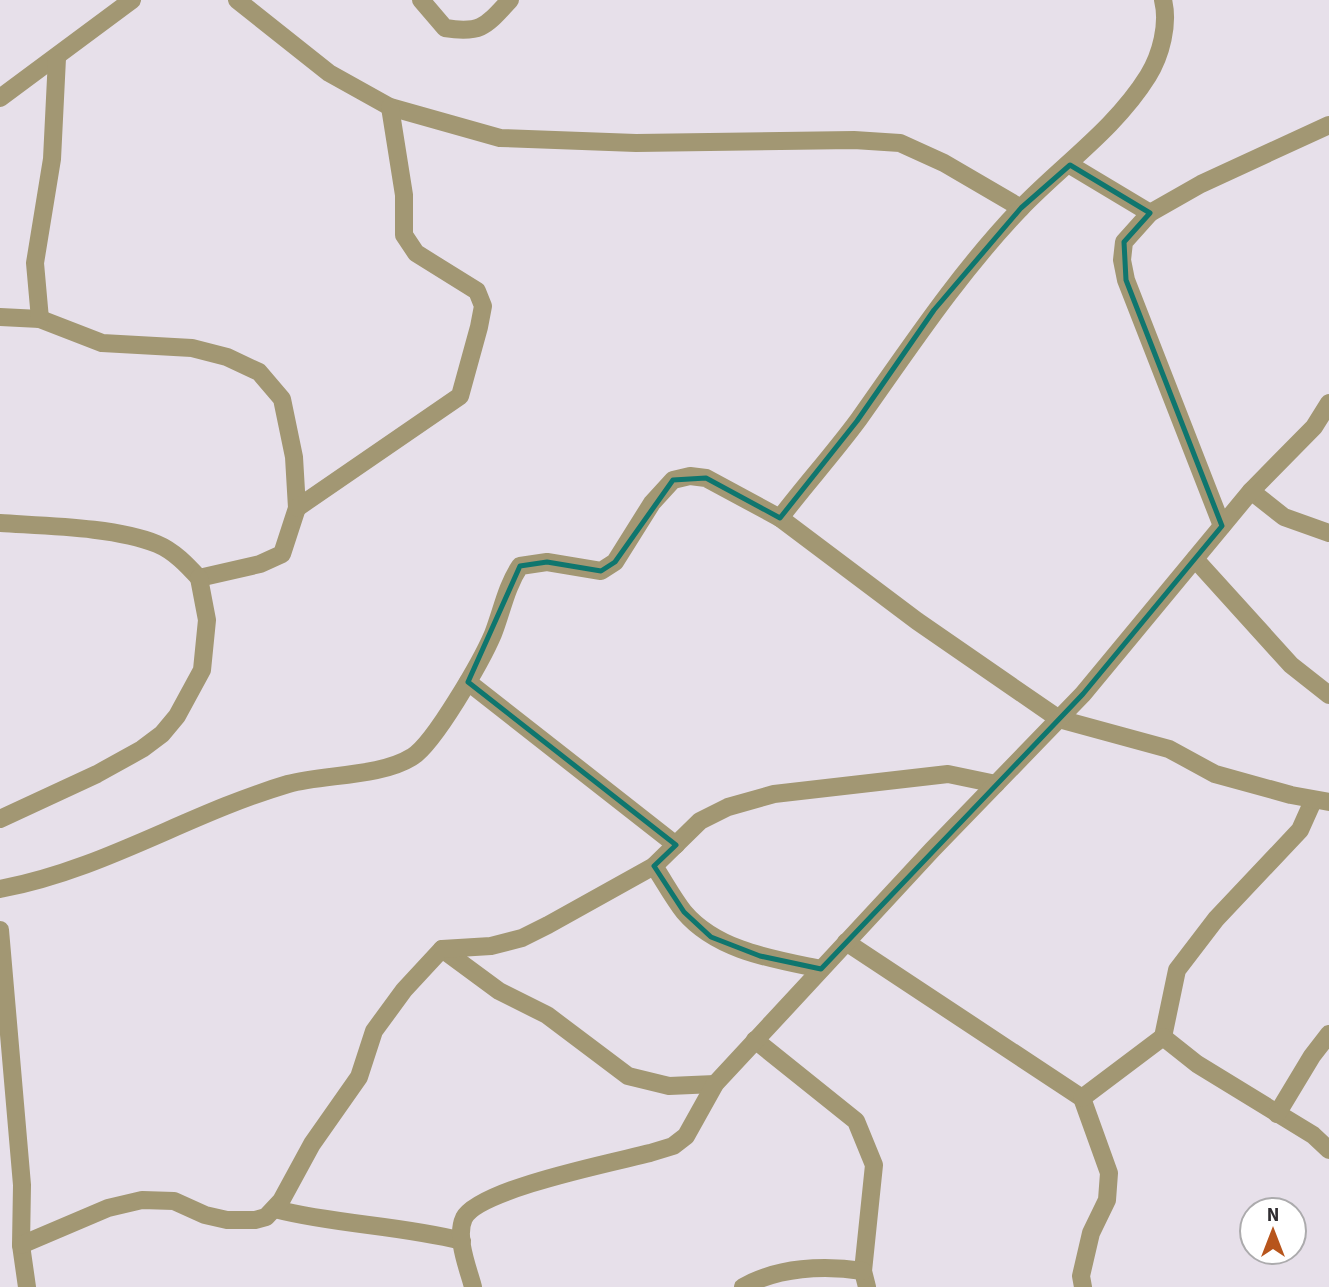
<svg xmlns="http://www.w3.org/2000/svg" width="1329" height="1287" viewBox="0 0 1329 1287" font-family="'Source Sans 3',sans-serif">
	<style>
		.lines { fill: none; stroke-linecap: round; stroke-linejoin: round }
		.minor { stroke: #a29773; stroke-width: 18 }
		.marked { fill: none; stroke: #0f766e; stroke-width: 5; stroke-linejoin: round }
	</style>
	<rect width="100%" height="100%" fill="#e7e0ea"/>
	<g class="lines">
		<g class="minor">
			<path d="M237 0 329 73 390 107 500 138 636 143 854 140 900 143 944 163 1021 208"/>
			<path d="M421 0 445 28C481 34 486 26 510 0"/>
			<path d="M0 98 132 0"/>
			<path d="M1070 165 1150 213"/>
			<path d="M0 317 40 319 102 343 192 348 227 357 259 372 282 399 294 457 297 508 282 554 260 564 199 578C187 565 174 551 157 544 116 527 45 526 0 523"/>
			<path d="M40 319 35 263 52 159 57 58"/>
			<path d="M1251 491 1284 517 1329 533"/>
			<path d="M297 508 460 396 479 327 483 306 477 291 416 253 404 235V195L390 107"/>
			<path d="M780 518C805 485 834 453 859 419 910 347 958 274 1020 209 1062 165 1115 129 1148 76 1161 55 1169 24 1163 0"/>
			<path d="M1222 526 1126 280 1122 260 1124 242 1150 213 1201 184 1329 125"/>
			<path d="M1195 559 1291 665 1329 695"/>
			<path d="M468 682 676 845"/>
			<path d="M1313 801 1300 830 1216 919 1177 970 1163 1037 1197 1064 1313 1135 1329 1150"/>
			<path d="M0 819 97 774 142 749 162 734 177 716 202 670 207 620 199 578"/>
			<path d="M654 866C664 881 673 898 684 912 717 951 773 959 821 969"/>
			<path d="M0 889C105 869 187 814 288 784 324 774 380 777 412 757 434 744 482 660 493 634 502 611 506 587 520 566L547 562 601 571 615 562 652 503 673 480 690 476 706 478 780 518 917 621 1059 719 1169 749 1215 774 1291 795 1329 802"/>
			<path d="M0 930 22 1185 21 1245 27 1287"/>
			<path d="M846 942 1082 1098 1109 1173 1107 1200 1091 1233 1081 1276 1083 1287"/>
			<path d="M442 949 499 991 547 1015 628 1076 669 1086 715 1084"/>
			<path d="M755 1040 856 1121 874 1165 863 1271 867 1287"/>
			<path d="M1082 1098 1163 1037"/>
			<path d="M1277 1114 1312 1056 1329 1034"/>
			<path d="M275 1209C337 1225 400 1225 462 1241"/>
			<path d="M21 1245 108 1208 142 1200 174 1201 205 1215 227 1220H255L266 1217 281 1201 312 1144 359 1077 374 1031 404 990 442 949 491 946 522 938 548 925 654 866 700 821 728 807 774 794 948 774 996 784"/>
			<path d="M473 1287C468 1268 455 1237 464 1218 479 1189 615 1162 650 1153L673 1146 686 1136 715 1084 932 850 1083 694 1251 491 1314 427 1329 403"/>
			<path d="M743 1287C778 1267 824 1265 863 1271"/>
		</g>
	</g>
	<path class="marked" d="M1070 165 1150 213 1124 242 1126 280 1222 526 1083 694 821 969 760 956 711 937 684 912 654 866 676 845 468 682 520 566 547 562 601 571 615 562 673 480 706 478 780 518 857 421 934 310 1021 208Z"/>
	<g transform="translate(1273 1231)"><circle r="33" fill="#ffffff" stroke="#acabad" stroke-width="2"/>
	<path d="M0-5L12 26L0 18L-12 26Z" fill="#b7551c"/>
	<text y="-10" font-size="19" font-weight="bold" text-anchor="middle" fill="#302d31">N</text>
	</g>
</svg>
